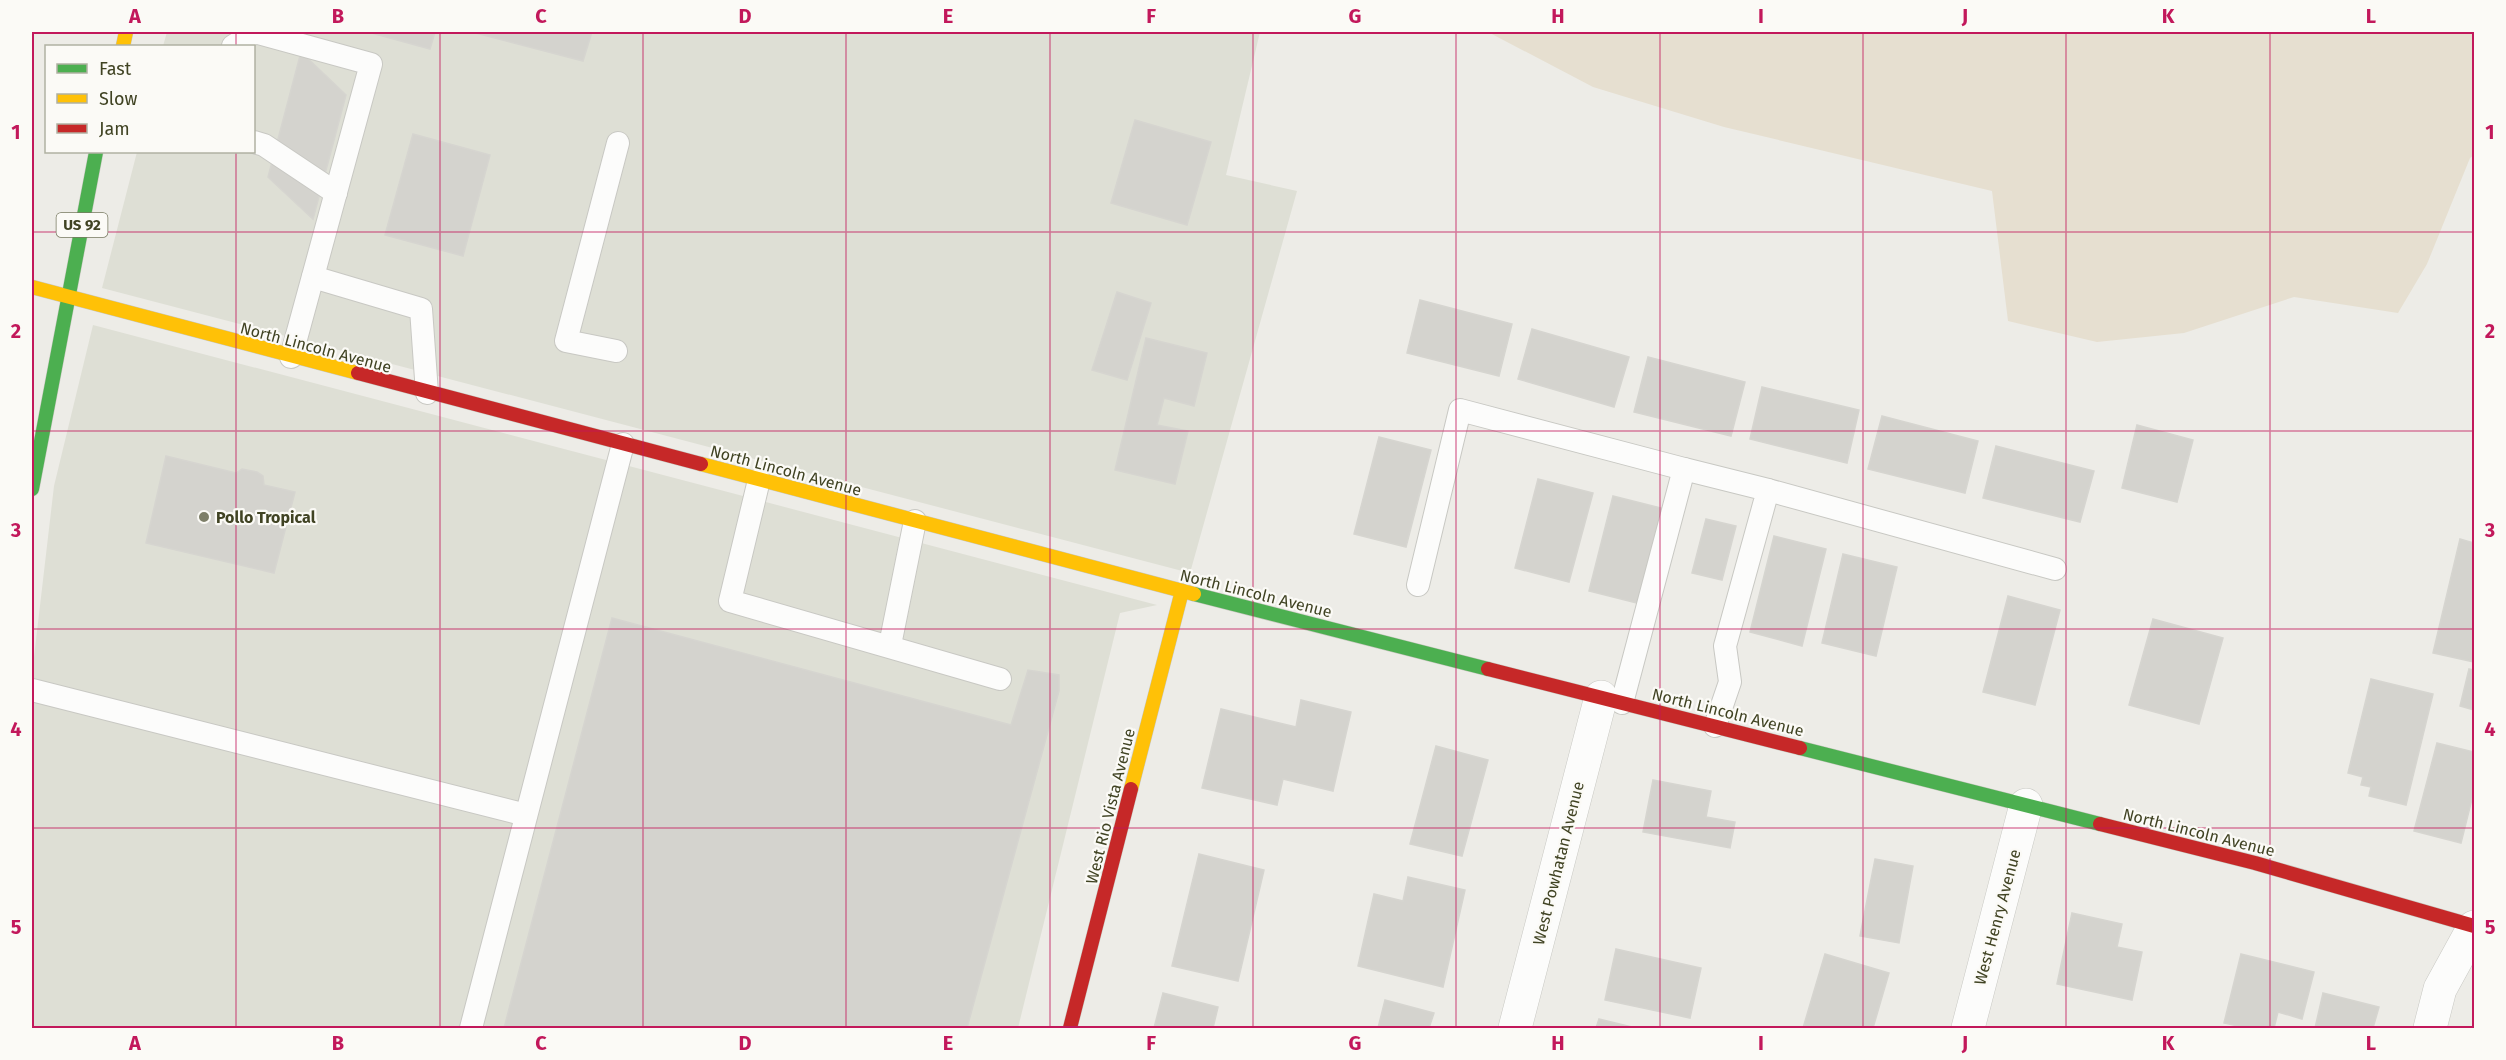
<svg xmlns="http://www.w3.org/2000/svg" width="2506" height="1060" viewBox="0 0 2506 1060" font-family="'Fira Sans',sans-serif">
	<style>
		.built { fill: #dedfd5 }
		.green { fill: #e6dfd0 }
		.building { fill: #d4d3ce; stroke: #d6d5d0; stroke-width: 1.5 }
		.lines { fill: none; stroke-linecap: round; stroke-linejoin: round }
		.lane-casing { stroke: #c8c8c3; stroke-width: 24 }
		.street-casing { stroke: #c8c8c3; stroke-width: 34 }
		.fast-casing { stroke: #c7c7bf; stroke-width: 15 }
		.slow-casing { stroke: #c7c7bf; stroke-width: 15 }
		.jam-casing { stroke: #c7c7bf; stroke-width: 15 }
		.lane { stroke: #fcfcfb; stroke-width: 22 }
		.street { stroke: #fcfcfb; stroke-width: 33 }
		.fast { stroke: #4caf50; stroke-width: 14 }
		.slow { stroke: #ffc107; stroke-width: 14 }
		.jam { stroke: #c62828; stroke-width: 14 }
		.grid { fill: none; stroke: #c2185b; stroke-width: 1.5; stroke-opacity: 0.55 }
		.poi-dot { fill: #7d7e68; stroke: #fbfaf6; stroke-width: 2 }
		.labels { text-anchor: middle; stroke-width: 4.5; stroke-linejoin: round; paint-order: stroke }
		.shield { fill: #fbfaf6; stroke: #787a62; stroke-width: 1.5 }
		.shield-label { font-size: 15px; font-weight: bold; fill: #404323 }
		.street-label { font-size: 16px; fill: #404323; stroke: #fbfaf6 }
		.poi-label { font-size: 16px; font-weight: bold; fill: #404323; stroke: #fbfaf6; text-anchor: start }
		.neatline { fill: none; stroke: #c2185b; stroke-width: 2 }
		.grid-label { font-size: 20px; text-anchor: middle; font-weight: bold; fill: #c2185b }
	</style>
	<rect width="100%" height="100%" fill="#edece7"/>
	<g class="built">
		<path d="M167 32H1260L1226 175 1297 191 1190 573 102 288 137 152H254V46H163Z"/>
		<path d="M93 325 1157 605 1120 613 1018 1028H32V674L54 486Z"/>
	</g>
	<path class="green" d="M1488 32H2474V155L2470 158 2427 264 2398 313 2294 297 2184 333 2097 342 2008 321 1992 191 1724 127 1593 87Z"/>
	<g class="building">
		<path d="M368 32H435L430 49Z"/>
		<path d="M472 32H592L583 61Z"/>
		<path d="M301 52 346 95 313 219 268 177Z"/>
		<path d="M1135 120 1211 142 1187 225 1111 203Z"/>
		<path d="M413 134 490 155 463 256 385 235Z"/>
		<path d="M1117 292 1151 303 1127 380 1092 370Z"/>
		<path d="M1420 300 1512 324 1499 376 1407 353Z"/>
		<path d="M1532 329 1629 357 1614 407 1518 379Z"/>
		<path d="M1146 338 1207 353 1194 406 1164 398 1157 425 1188 431 1175 484 1115 470Z"/>
		<path d="M1648 357 1745 382 1731 436 1634 412Z"/>
		<path d="M1762 387 1859 410 1847 463 1750 439Z"/>
		<path d="M1882 416 1978 441 1965 493 1868 469Z"/>
		<path d="M2137 425 2193 440 2177 502 2122 488Z"/>
		<path d="M1379 437 1431 450 1406 547 1354 534Z"/>
		<path d="M1996 446 2094 471 2080 522 1983 498Z"/>
		<path d="M166 456 236 473 242 469 257 472 263 476 264 485 295 492 274 573 146 543Z"/>
		<path d="M1538 479 1593 493 1569 582 1515 568Z"/>
		<path d="M1613 496 1665 509 1641 604 1589 591Z"/>
		<path d="M1706 519 1736 526 1722 580 1692 573Z"/>
		<path d="M1774 536 1826 549 1802 646 1750 632Z"/>
		<path d="M2460 539 2474 543V662L2433 653Z"/>
		<path d="M1843 554 1897 567 1876 656 1822 643Z"/>
		<path d="M2008 596 2060 610 2035 705 1983 692Z"/>
		<path d="M612 618 1011 725 1028 670 1059 675V691L967 1028H504Z"/>
		<path d="M2153 619 2223 638 2199 724 2129 705Z"/>
		<path d="M2469 669 2474 670V710L2460 706Z"/>
		<path d="M2371 679 2433 694 2406 805 2369 796 2371 787 2361 785 2363 777 2348 773Z"/>
		<path d="M1301 700 1351 712 1333 791 1283 779 1277 805 1202 788 1221 709 1296 727Z"/>
		<path d="M2437 743 2474 752V791L2461 843 2414 831Z"/>
		<path d="M1436 746 1488 760 1462 856 1410 844Z"/>
		<path d="M1653 780 1711 791 1706 817 1735 822 1730 848 1643 832Z"/>
		<path d="M1199 854 1264 870 1238 981 1172 966Z"/>
		<path d="M1875 859 1913 866 1899 943 1860 936Z"/>
		<path d="M1408 877 1465 890 1443 987 1358 966 1374 894 1403 901Z"/>
		<path d="M2072 913 2122 924 2117 947 2142 952 2132 1000 2057 984Z"/>
		<path d="M1616 949 1701 968 1690 1018 1605 1000Z"/>
		<path d="M1825 954 1889 973 1873 1028H1803Z"/>
		<path d="M2241 954 2314 972 2302 1019 2278 1012 2274 1028H2247L2224 1023Z"/>
		<path d="M1163 993 1218 1007 1213 1028H1154Z"/>
		<path d="M2323 993 2379 1007 2373 1028H2315Z"/>
		<path d="M1385 1000 1434 1013 1429 1028H1378Z"/>
		<path d="M1599 1019 1636 1028H1596Z"/>
	</g>
	<g class="lines">
		<g class="lane-casing">
			<g id="lane">
				<path d="M233 46 255 32 371 64 291 357"/>
				<path d="M254 142 264 145 336 193"/>
				<path d="M313 277 421 309 427 393"/>
				<path d="M616 351 566 341 618 143"/>
				<path d="M759 480 730 601 1000 679"/>
				<path d="M1768 490 2055 569"/>
				<path d="M1418 585 1460 410 1684 469"/>
				<path d="M890 645 915 521"/>
				<path d="M32 690 526 815"/>
				<path d="M1622 703 1684 469 1768 490 1725 646 1730 682 1715 726"/>
				<path d="M471 1028 623 444"/>
			</g>
		</g>
		<g class="street-casing">
			<g id="street">
				<path d="M1515 1028 1601 697"/>
				<path d="M1968 1028 2026 805"/>
				<path d="M2430 1028 2440 989 2474 927"/>
			</g>
		</g>
		<g class="fast-casing">
			<g id="fast">
				<path d="M32 489 96 152"/>
				<path d="M1194 594 1488 669"/>
				<path d="M1800 748 2100 824"/>
			</g>
		</g>
		<g class="slow-casing">
			<g id="slow">
				<path d="M123 46 126 32"/>
				<path d="M32 287 358 373"/>
				<path d="M701 464 1194 594"/>
				<path d="M1131 789 1182 591"/>
			</g>
		</g>
		<g class="jam-casing">
			<g id="jam">
				<path d="M358 373 701 464"/>
				<path d="M1488 669 1800 748"/>
				<path d="M2100 824 2255 863 2474 926"/>
				<path d="M1070 1028 1131 789"/>
			</g>
		</g>
		<use href="#lane" class="lane"/>
		<use href="#street" class="street"/>
		<use href="#fast" class="fast"/>
		<use href="#slow" class="slow"/>
		<use href="#jam" class="jam"/>
	</g>
	<path class="grid" d="M236 32V46M440 32V1028M643 32V1028M846 32V1028M1050 32V1028M1253 32V1028M1456 32V1028M1660 32V1028M1863 32V1028M2066 32V1028M2270 32V1028M236 152V1028M32 232H2474M32 431H2474M32 629H2474M32 828H2474"/>
	<circle class="poi-dot" cx="204" cy="517" r="6"/>
	<g class="labels">
		<rect class="shield" x="56.5" y="213" width="51" height="24" rx="4.5"/>
		<g class="shield-label">
			<text x="82" y="230">US 92</text>
		</g>
		<g class="street-label">
			<text transform="translate(316 347) rotate(15)" y="6">North Lincoln Avenue</text>
			<text transform="translate(786 470) rotate(15)" y="6">North Lincoln Avenue</text>
			<text transform="translate(1256 593) rotate(14)" y="6">North Lincoln Avenue</text>
			<text transform="translate(1728 712) rotate(14)" y="6">North Lincoln Avenue</text>
			<text transform="translate(1110 806) rotate(-76)" y="6">West Rio Vista Avenue</text>
			<text transform="translate(2199 832) rotate(14)" y="6">North Lincoln Avenue</text>
			<text transform="translate(1558 863) rotate(-76)" y="6">West Powhatan Avenue</text>
			<text transform="translate(1997 917) rotate(-75)" y="6">West Henry Avenue</text>
		</g>
		<g class="poi-label">
			<text x="216" y="523">Pollo Tropical</text>
		</g>
	</g>
	<rect width="2506" height="1060" fill="none" stroke="#fbfaf6" stroke-width="66"/>
	<rect x="45" y="45" width="210" height="108" fill="#fbfaf6" stroke="#b0b1a2" stroke-width="1.5"/>
	<rect x="57" y="64" width="30" height="9" fill="#4caf50" stroke="#b0b1a2" stroke-width="1.5"/>
	<text x="99" y="75" font-size="18" fill="#404323">Fast</text>
	<rect x="57" y="94" width="30" height="9" fill="#ffc107" stroke="#b0b1a2" stroke-width="1.5"/>
	<text x="99" y="105" font-size="18" fill="#404323">Slow</text>
	<rect x="57" y="124" width="30" height="9" fill="#c62828" stroke="#b0b1a2" stroke-width="1.5"/>
	<text x="99" y="135" font-size="18" fill="#404323">Jam</text>
	<rect x="33" y="33" width="2440" height="994" class="neatline"/>
	<g class="grid-label">
		<text x="135" y="23">A</text>
		<text x="338" y="23">B</text>
		<text x="541" y="23">C</text>
		<text x="745" y="23">D</text>
		<text x="948" y="23">E</text>
		<text x="1151" y="23">F</text>
		<text x="1355" y="23">G</text>
		<text x="1558" y="23">H</text>
		<text x="1761" y="23">I</text>
		<text x="1965" y="23">J</text>
		<text x="2168" y="23">K</text>
		<text x="2371" y="23">L</text>
		<text x="16" y="139">1</text>
		<text x="2490" y="139">1</text>
		<text x="16" y="338">2</text>
		<text x="2490" y="338">2</text>
		<text x="16" y="537">3</text>
		<text x="2490" y="537">3</text>
		<text x="16" y="736">4</text>
		<text x="2490" y="736">4</text>
		<text x="16" y="934">5</text>
		<text x="2490" y="934">5</text>
		<text x="135" y="1050">A</text>
		<text x="338" y="1050">B</text>
		<text x="541" y="1050">C</text>
		<text x="745" y="1050">D</text>
		<text x="948" y="1050">E</text>
		<text x="1151" y="1050">F</text>
		<text x="1355" y="1050">G</text>
		<text x="1558" y="1050">H</text>
		<text x="1761" y="1050">I</text>
		<text x="1965" y="1050">J</text>
		<text x="2168" y="1050">K</text>
		<text x="2371" y="1050">L</text>
	</g>
</svg>
